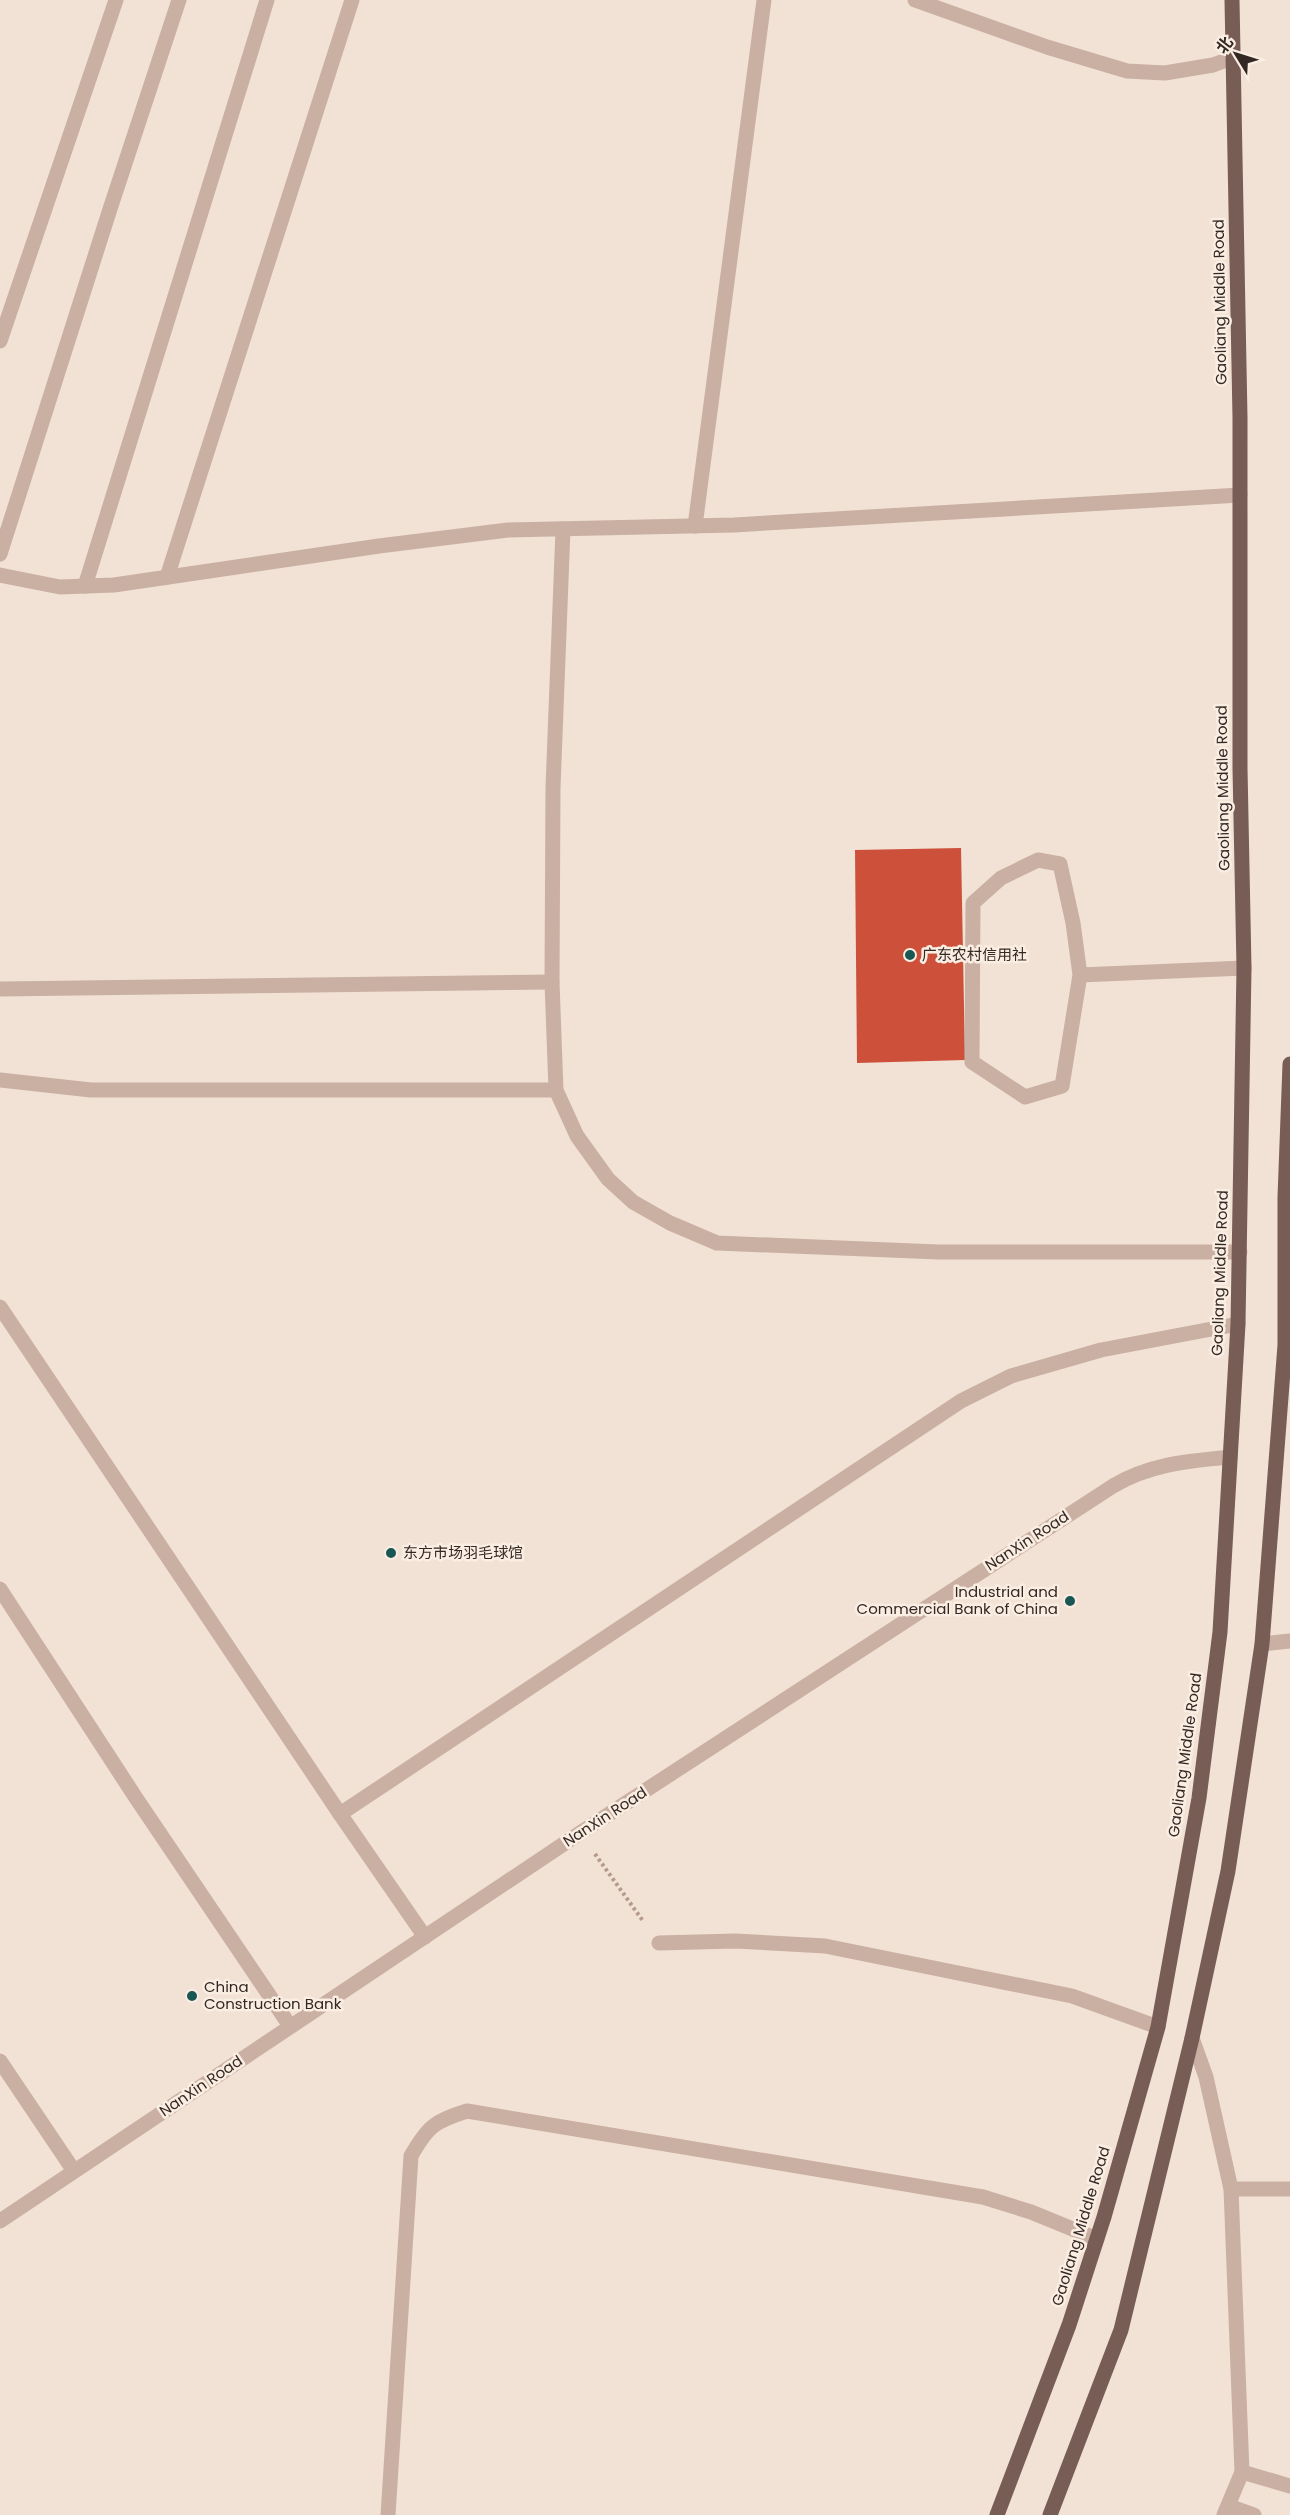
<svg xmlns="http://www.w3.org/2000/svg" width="1290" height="2515" viewBox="0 0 1290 2515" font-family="Poppins,'Noto Sans SC',sans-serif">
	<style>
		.building { fill: #cc503a }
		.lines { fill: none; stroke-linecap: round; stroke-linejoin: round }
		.path { stroke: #b59a8c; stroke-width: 4; stroke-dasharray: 3 3; stroke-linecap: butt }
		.minor { stroke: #cab0a2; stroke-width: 15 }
		.major { stroke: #775d55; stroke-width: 15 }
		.poi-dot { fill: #195755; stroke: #faede2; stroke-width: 2 }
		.labels { text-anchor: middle; stroke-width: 5; stroke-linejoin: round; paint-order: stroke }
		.street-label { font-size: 15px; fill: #342824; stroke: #faede2 }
		.poi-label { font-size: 15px; fill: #342824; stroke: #faede2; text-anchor: start }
	</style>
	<rect width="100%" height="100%" fill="#f2e2d6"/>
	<path class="building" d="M961 848 965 1060 857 1063 855 850Z"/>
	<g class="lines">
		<path class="path" d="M595 1854 643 1921"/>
		<g class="minor">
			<path d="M915 0 1047 47 1127 71 1165 73 1213 65 1232 58"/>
			<path d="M0 341 116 0"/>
			<path d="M695 526 764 0"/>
			<path d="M563 529 553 788 552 982 556 1090 577 1136 608 1179 633 1202 670 1223 717 1243 938 1252H1240"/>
			<path d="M0 554 110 209 179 0"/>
			<path d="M0 575 60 587 114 585 379 546 508 530 734 525 1240 495"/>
			<path d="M167 577 352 0"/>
			<path d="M85 586 267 0"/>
			<path d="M1080 975 1062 1086 1025 1097 972 1062 973 903 1001 878 1038 860 1060 864 1073 923 1080 975 1244 968"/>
			<path d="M0 989 552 982"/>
			<path d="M0 1080 91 1090H556"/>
			<path d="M0 1307 340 1814 425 1937"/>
			<path d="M0 1589 136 1798 290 2026"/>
			<path d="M1262 1644 1290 1641"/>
			<path d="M340 1814 961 1401 1011 1376 1101 1350 1238 1324"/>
			<path d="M659 1943 735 1941 825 1946 1072 1996 1158 2027"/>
			<path d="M1192 2038 1206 2077 1231 2189 1242 2472 1224 2515"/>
			<path d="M0 2061 74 2171"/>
			<path d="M1231 2189H1290"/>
			<path d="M0 2221 580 1833 1113 1486C1150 1464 1188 1461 1230 1457"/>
			<path d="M1242 2472 1290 2486"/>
			<path d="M1229 2506 1254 2515"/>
			<path d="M388 2515 411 2156C428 2126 435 2121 467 2111L983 2197 1031 2212 1097 2239"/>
		</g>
		<g class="major">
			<path d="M997 2515 1069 2325 1104 2217 1158 2027 1199 1798 1220 1632 1238 1324 1244 968 1240 768V418L1232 0"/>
			<path d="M1050 2515 1121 2330 1192 2038 1228 1871 1262 1644 1285 1345V1197L1290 1064"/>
		</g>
	</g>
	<g class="poi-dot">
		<circle cx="910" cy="955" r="6"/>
		<circle cx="391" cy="1553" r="6"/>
		<circle cx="1070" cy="1601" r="6"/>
		<circle cx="192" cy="1996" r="6"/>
	</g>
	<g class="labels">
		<g class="street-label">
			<text transform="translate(1220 302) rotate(-91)" y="5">Gaoliang Middle Road</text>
			<text transform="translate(1223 788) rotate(-91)" y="5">Gaoliang Middle Road</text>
			<text transform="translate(1220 1273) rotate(-88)" y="5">Gaoliang Middle Road</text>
			<text transform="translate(1027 1541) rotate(-33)" y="5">NanXin Road</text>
			<text transform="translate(1185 1755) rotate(-82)" y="5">Gaoliang Middle Road</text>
			<text transform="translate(605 1817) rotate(-33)" y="5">NanXin Road</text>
			<text transform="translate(201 2086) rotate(-34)" y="5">NanXin Road</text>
			<text transform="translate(1081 2226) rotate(-73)" y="5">Gaoliang Middle Road</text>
		</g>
		<g class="poi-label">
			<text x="922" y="960">广东农村信用社</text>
			<text x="403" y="1558">东方市场羽毛球馆</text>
			<text x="1058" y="1597" text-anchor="end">Industrial and<tspan x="1058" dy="17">Commercial Bank of China</tspan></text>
			<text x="204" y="1992">China<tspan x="204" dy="17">Construction Bank</tspan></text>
		</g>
	</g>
	<g transform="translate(1236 54) rotate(308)" stroke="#faede2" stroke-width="4.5" paint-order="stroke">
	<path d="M0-4.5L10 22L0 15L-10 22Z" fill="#342824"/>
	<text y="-9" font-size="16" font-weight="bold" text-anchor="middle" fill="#342824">北</text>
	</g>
</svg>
